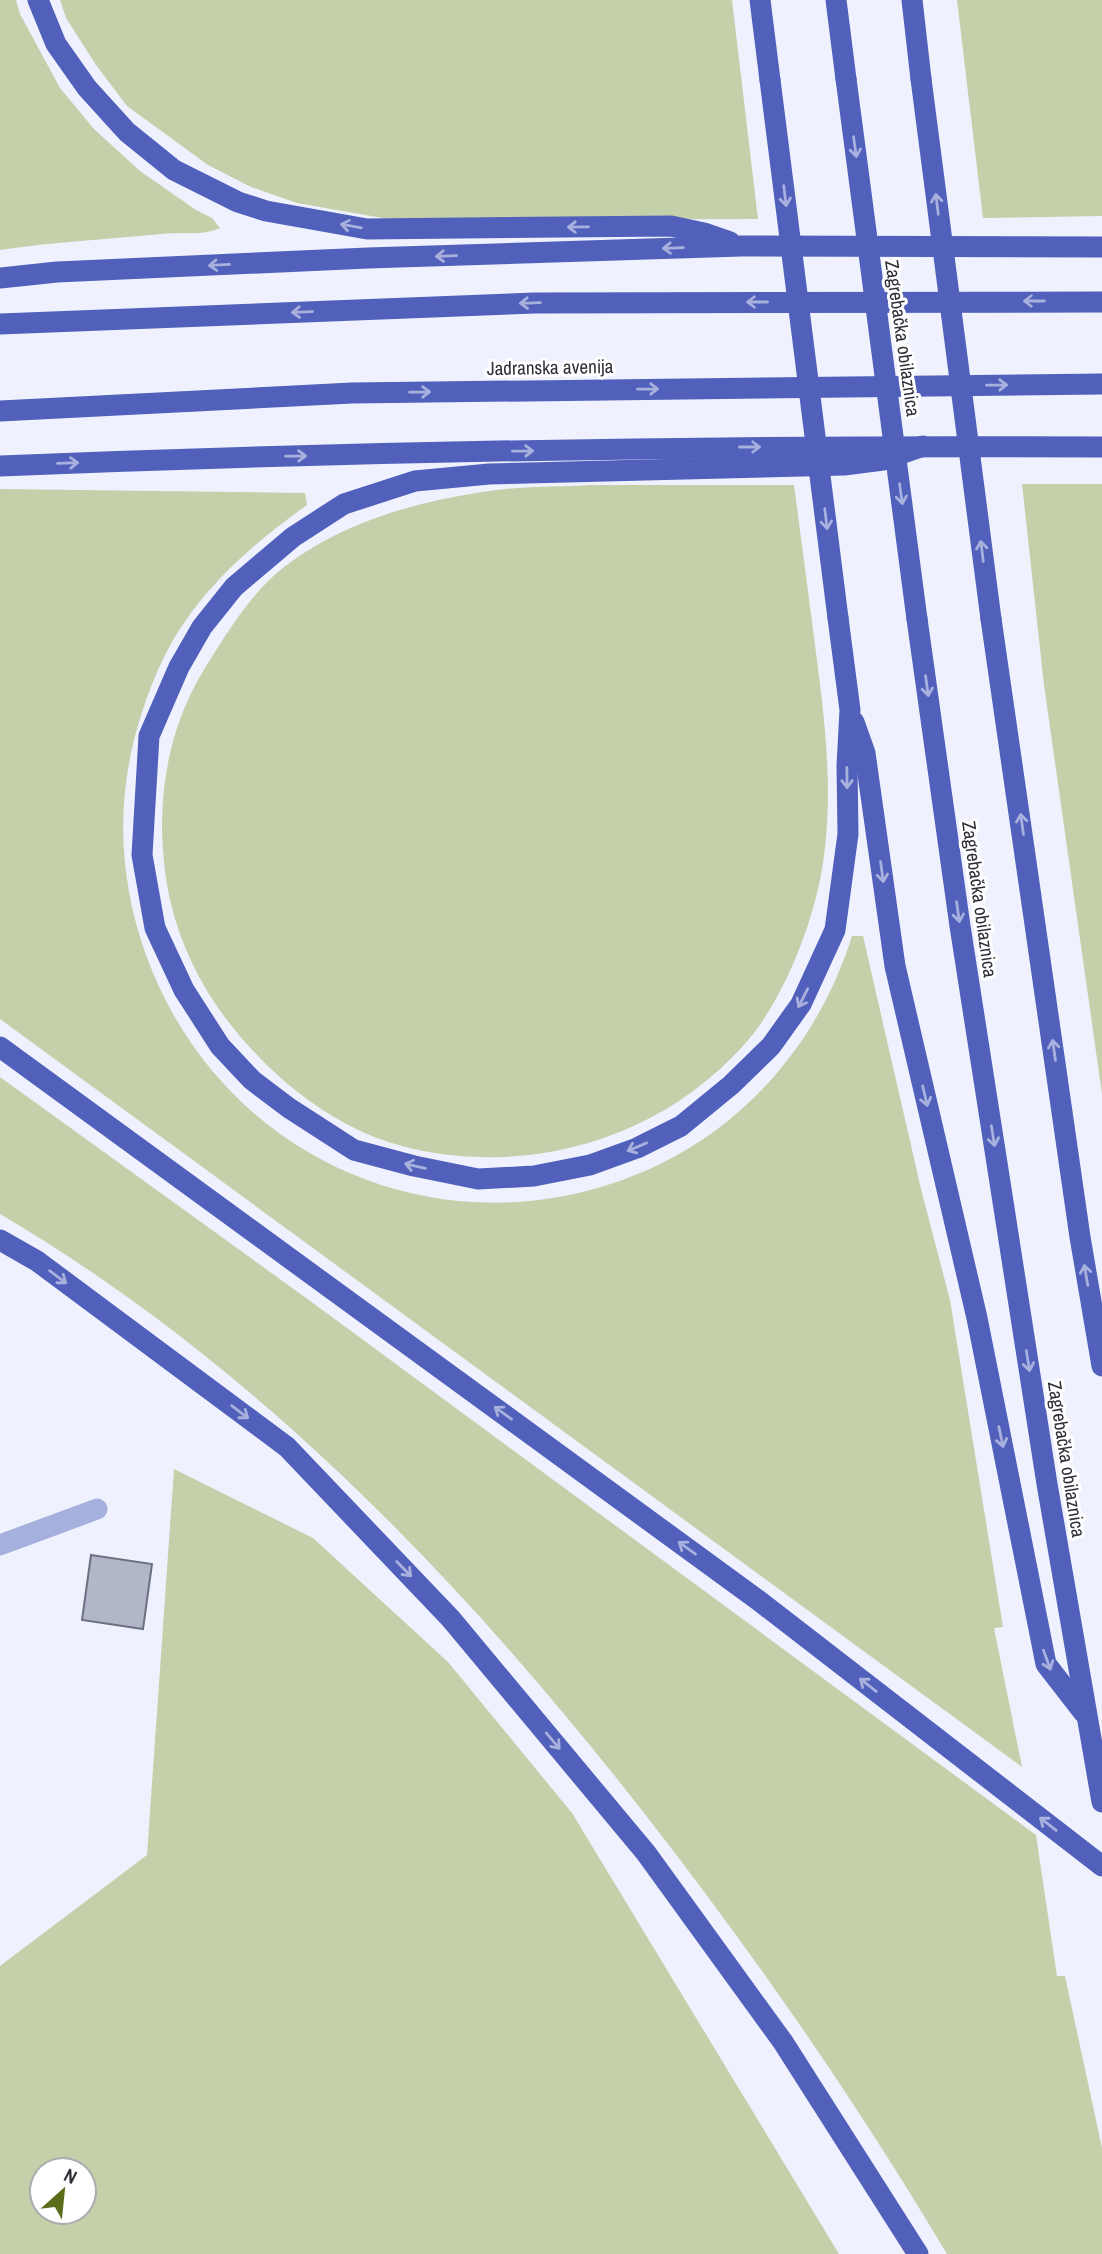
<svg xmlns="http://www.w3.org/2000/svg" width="1102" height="2254" viewBox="0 0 1102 2254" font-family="'Archivo Narrow',sans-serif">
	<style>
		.green { fill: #c4d0a9; fill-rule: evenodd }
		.building { fill: #b1b6c8; stroke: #6c7182; stroke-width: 2 }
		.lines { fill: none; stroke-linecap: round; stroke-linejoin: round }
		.minor { stroke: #a5b0dc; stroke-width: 21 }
		.motorway { stroke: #5160bb; stroke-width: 21 }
		.motorway-bridge { stroke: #5160bb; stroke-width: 21 }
		.oneway { stroke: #a8b0dd }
		.labels { text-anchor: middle; stroke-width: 6; stroke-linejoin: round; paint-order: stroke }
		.street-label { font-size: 19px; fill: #2e3037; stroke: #fff }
	</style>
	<rect width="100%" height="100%" fill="#eff2fe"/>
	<g class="green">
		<path d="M0 0H16L20 14 60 88 94 129 140 171 196 210 212 218 220 228C204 236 181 232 162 234 108 239 54 242 0 250Z"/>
		<path d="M60 0H732L758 219 394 220 297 203 251 187 208 165 127 106 96 65 66 18Z"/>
		<path d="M957 0H1102V216L983 218Z"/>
		<path d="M1022 484H1102V1094L1044 685Z"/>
		<path d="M592 485H794C801 538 808 591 815 645 825 721 835 798 821 875 810 932 781 1005 742 1047 657 1141 523 1178 402 1146 348 1132 296 1096 258 1056 208 1005 174 942 165 871 156 801 167 729 205 668 226 634 247 599 278 572 335 525 410 503 482 492 518 486 556 487 592 485Z"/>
		<path d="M0 489 305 493 307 505C261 538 219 573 186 620 161 655 145 699 134 740 116 813 121 885 146 955 223 1167 458 1262 660 1164 754 1118 821 1035 852 936H863L921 1189 950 1300 1003 1627 994 1628 1022 1767 0 1019Z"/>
		<path d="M0 1077 313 1303 1036 1835 1057 1976H1065L1102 2148V2254H947C856 2101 754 1954 644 1813 463 1581 255 1364 0 1214Z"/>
		<path d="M174 1469 313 1538 448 1662 572 1813 839 2254H0V1966L147 1855ZM42 2170H84V2212H42Z"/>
	</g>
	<path class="building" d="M91 1555 152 1564 143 1629 82 1620Z"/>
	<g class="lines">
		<path class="minor" d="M0 1545 97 1509"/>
		<g class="motorway">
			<path d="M38 0 56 44 87 88 127 132 174 170 238 202 266 211 367 229 671 226 704 233 730 242"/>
			<path d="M760 0 770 80"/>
			<path d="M836 0 846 79"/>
			<path d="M912 0 921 79"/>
			<path d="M0 278 57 272 368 258 741 246 1102 247"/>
			<path d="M0 324 535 303 1102 302"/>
			<path d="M0 411 352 393 1102 384"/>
			<path d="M0 466C367 451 735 445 1102 447"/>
			<path d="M838 618 850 710 847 766 848 834 835 930 801 1004 771 1046 731 1085 681 1126 637 1148 590 1165 534 1176 478 1179 414 1166 354 1150 289 1108 252 1080 220 1046 184 990 155 928 142 855 149 736 179 667 202 627 234 587 293 537 344 504 415 481 489 474 844 465 883 460 923 446"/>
			<path d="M917 619 960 926 1047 1484 1102 1802"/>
			<path d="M991 619 1080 1237 1102 1366"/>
			<path d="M854 722 865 753 895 966 977 1318 1046 1664 1084 1713"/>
			<path d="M0 1047 758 1600 1102 1866"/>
			<path d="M0 1240 37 1261 287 1447 451 1619 646 1853 783 2042 918 2254"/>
		</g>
		<g class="motorway-bridge">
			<path d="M846 79 917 619"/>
			<path d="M921 79 991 619"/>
			<path d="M770 80 838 618"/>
		</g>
	</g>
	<defs><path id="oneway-shaft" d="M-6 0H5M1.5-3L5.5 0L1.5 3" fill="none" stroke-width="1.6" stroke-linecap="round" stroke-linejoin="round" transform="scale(1.75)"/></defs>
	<g class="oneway">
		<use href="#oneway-shaft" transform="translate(855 147) rotate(82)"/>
		<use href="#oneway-shaft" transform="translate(785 196) rotate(83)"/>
		<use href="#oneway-shaft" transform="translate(937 204) rotate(-97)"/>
		<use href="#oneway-shaft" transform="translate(351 226) rotate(-170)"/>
		<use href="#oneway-shaft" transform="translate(578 227) rotate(179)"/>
		<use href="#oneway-shaft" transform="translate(673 248) rotate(178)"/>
		<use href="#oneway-shaft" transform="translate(446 256) rotate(178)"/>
		<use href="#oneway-shaft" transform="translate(219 265) rotate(177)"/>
		<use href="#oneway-shaft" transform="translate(1034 301) rotate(180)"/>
		<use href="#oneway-shaft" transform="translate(757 302) rotate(180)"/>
		<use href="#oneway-shaft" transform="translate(530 303) rotate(178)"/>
		<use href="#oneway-shaft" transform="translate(302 312) rotate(178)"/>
		<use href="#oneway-shaft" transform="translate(997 385) rotate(-1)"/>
		<use href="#oneway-shaft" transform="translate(648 389) rotate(-1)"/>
		<use href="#oneway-shaft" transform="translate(420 392) rotate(-1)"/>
		<use href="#oneway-shaft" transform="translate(750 447)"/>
		<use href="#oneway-shaft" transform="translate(523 451) rotate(-1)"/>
		<use href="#oneway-shaft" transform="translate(296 456) rotate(-1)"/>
		<use href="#oneway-shaft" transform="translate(68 463) rotate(-2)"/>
		<use href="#oneway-shaft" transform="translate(901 494) rotate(82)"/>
		<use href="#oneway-shaft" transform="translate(826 519) rotate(83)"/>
		<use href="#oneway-shaft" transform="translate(982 551) rotate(-97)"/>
		<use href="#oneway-shaft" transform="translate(927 686) rotate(82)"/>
		<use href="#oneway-shaft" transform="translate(847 778) rotate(89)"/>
		<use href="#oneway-shaft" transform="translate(1022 824) rotate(-98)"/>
		<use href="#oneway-shaft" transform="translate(882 872) rotate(82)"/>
		<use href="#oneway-shaft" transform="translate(958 912) rotate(82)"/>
		<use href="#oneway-shaft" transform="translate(803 998) rotate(117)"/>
		<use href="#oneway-shaft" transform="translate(1054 1050) rotate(-98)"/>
		<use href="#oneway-shaft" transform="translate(925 1096) rotate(77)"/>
		<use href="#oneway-shaft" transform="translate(993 1136) rotate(81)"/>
		<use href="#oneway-shaft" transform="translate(637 1147) rotate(157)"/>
		<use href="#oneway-shaft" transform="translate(415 1166) rotate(-167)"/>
		<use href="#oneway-shaft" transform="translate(1086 1275) rotate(-100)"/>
		<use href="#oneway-shaft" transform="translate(58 1277) rotate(37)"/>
		<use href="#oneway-shaft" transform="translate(1028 1361) rotate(81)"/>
		<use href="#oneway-shaft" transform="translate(240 1412) rotate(37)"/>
		<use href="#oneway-shaft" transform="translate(503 1413) rotate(-144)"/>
		<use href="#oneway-shaft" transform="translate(1001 1437) rotate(78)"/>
		<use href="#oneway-shaft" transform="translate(687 1548) rotate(-144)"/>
		<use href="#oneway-shaft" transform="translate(404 1569) rotate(46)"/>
		<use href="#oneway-shaft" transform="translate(1047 1660) rotate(70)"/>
		<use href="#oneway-shaft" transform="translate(868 1685) rotate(-142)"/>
		<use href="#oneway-shaft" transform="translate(553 1741) rotate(50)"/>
		<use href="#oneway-shaft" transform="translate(1048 1824) rotate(-142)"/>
	</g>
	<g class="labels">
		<g class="street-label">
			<text transform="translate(903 338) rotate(82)" y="7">Zagrebačka obilaznica</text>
			<text transform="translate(550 367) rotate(-1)" y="7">Jadranska avenija</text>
			<text transform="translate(980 899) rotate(82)" y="7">Zagrebačka obilaznica</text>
			<text transform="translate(1067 1459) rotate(81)" y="7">Zagrebačka obilaznica</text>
		</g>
	</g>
	<g transform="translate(63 2191) rotate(27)"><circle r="33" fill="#ffffff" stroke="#abacaf" stroke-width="2"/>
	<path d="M0-5L12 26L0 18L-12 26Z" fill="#5a6d1b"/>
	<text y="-10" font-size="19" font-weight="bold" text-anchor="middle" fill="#2e3037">N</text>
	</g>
</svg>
